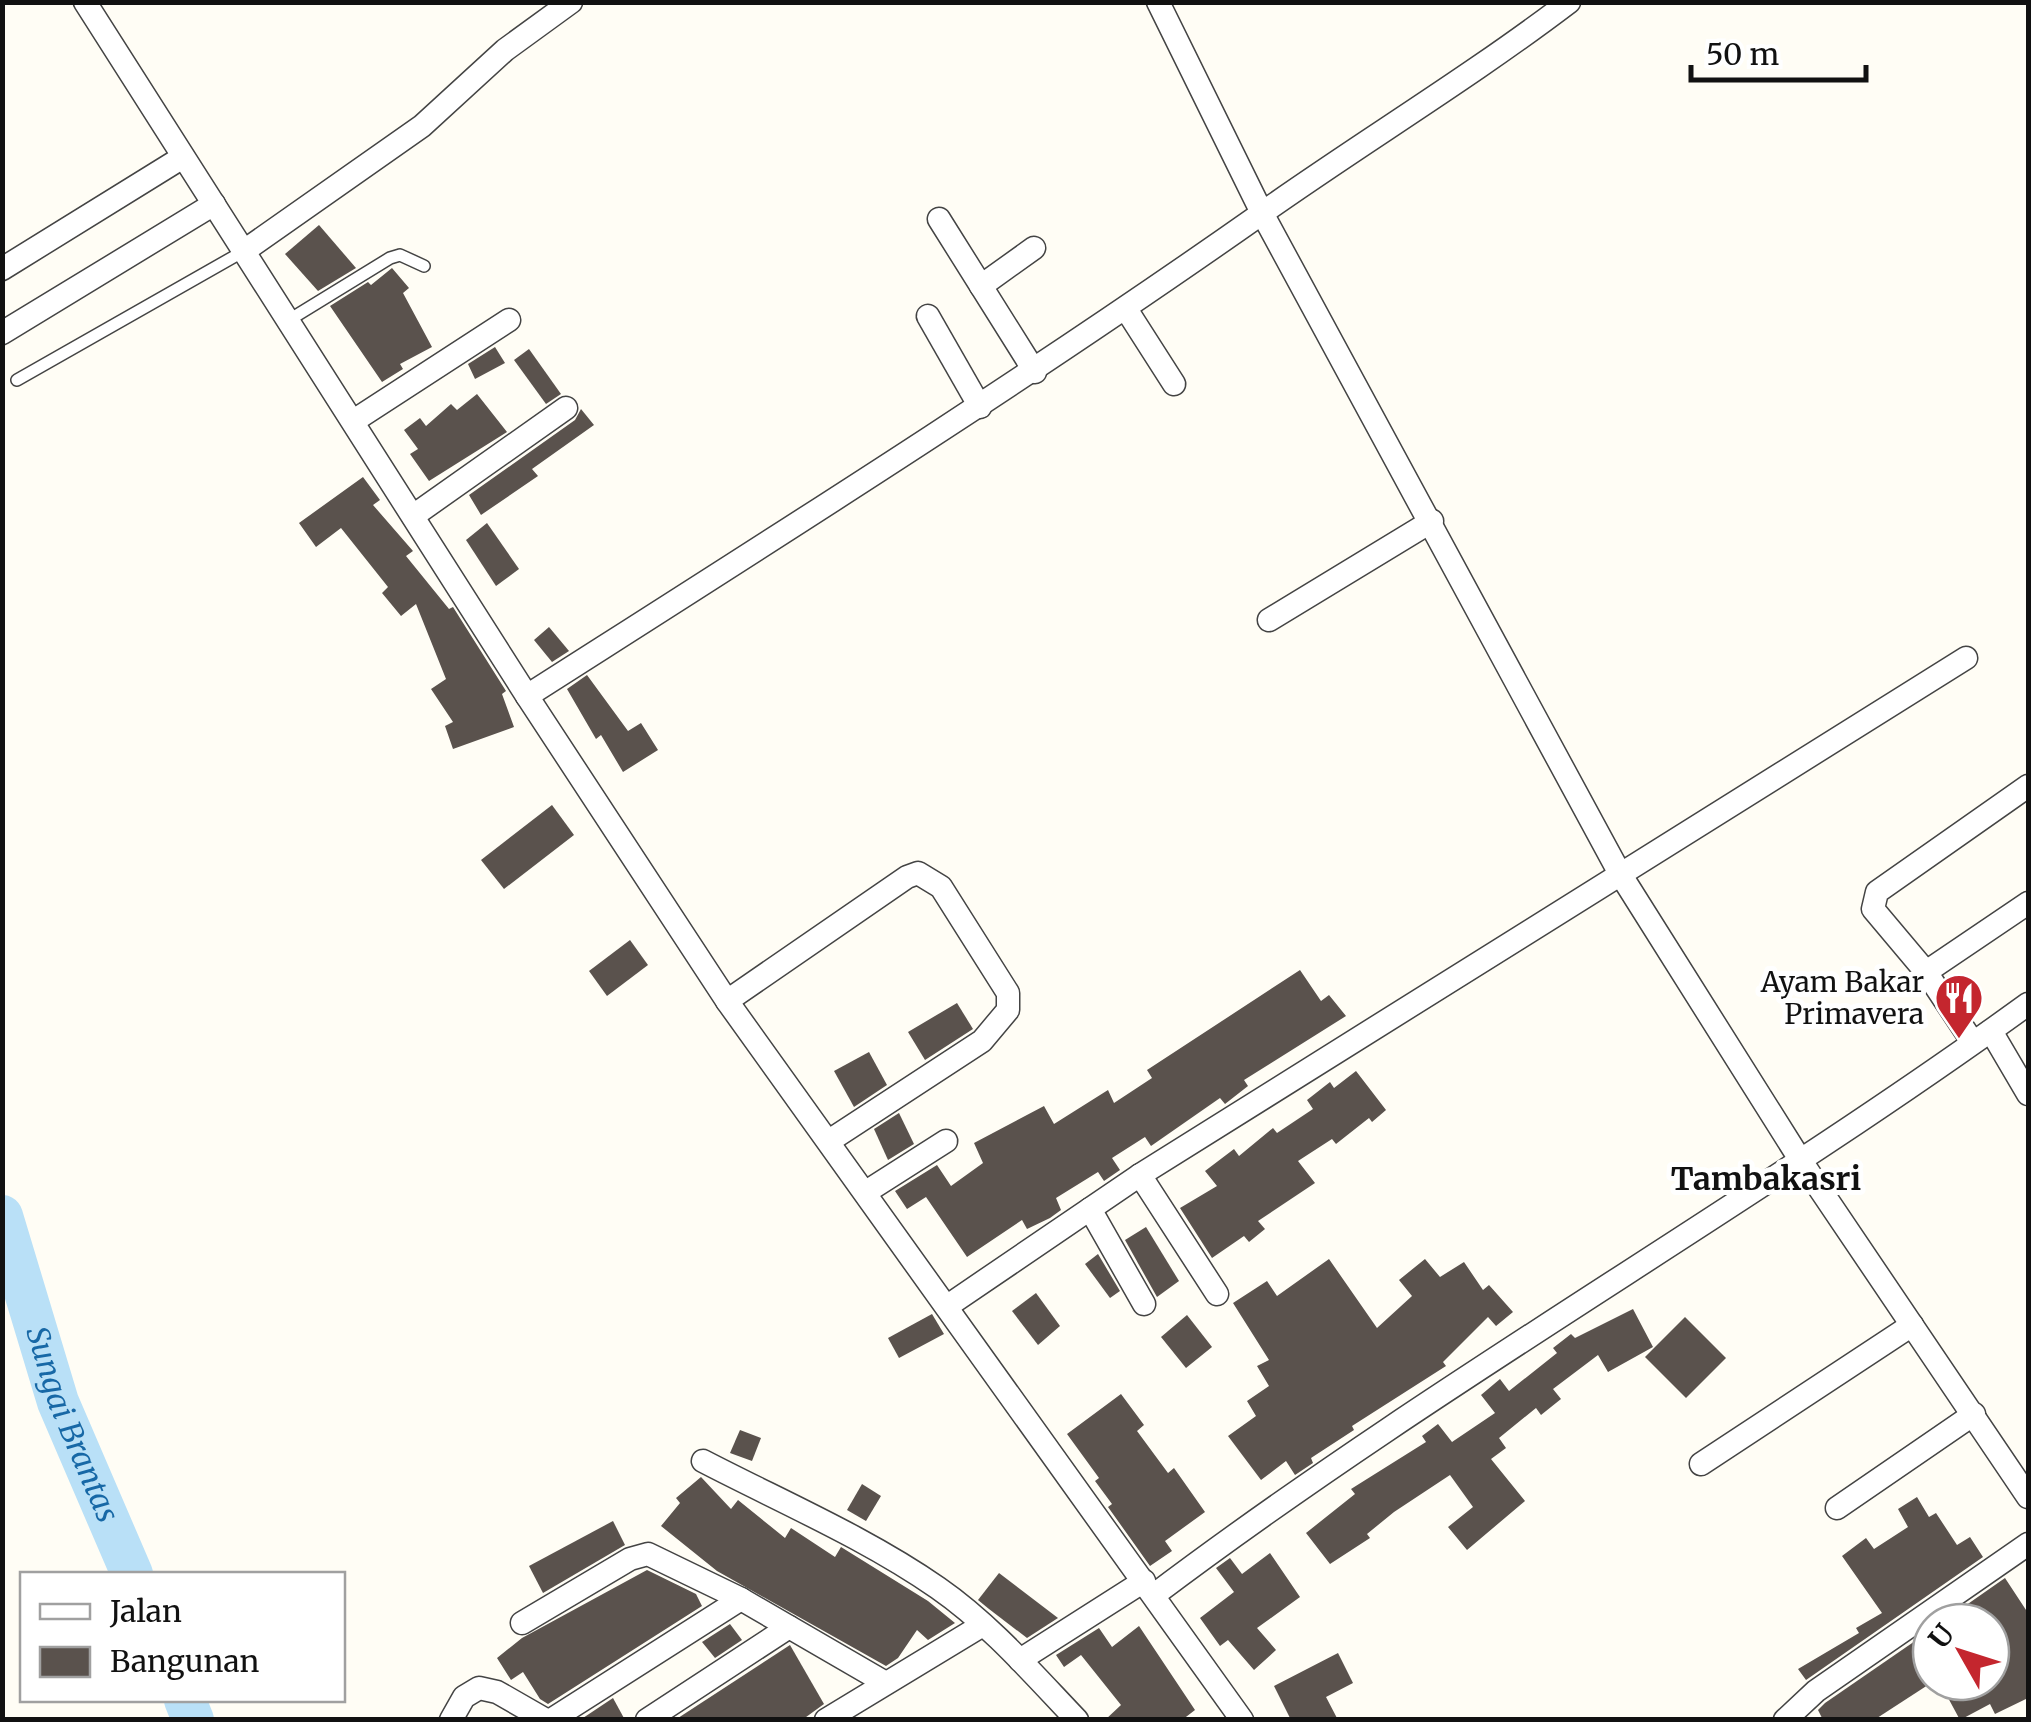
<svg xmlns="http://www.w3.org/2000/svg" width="2031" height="1722" viewBox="0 0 2031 1722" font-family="Merriweather,serif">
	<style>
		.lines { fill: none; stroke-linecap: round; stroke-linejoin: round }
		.river { stroke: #b9e0f7; stroke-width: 42 }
		.building { fill: #5a524d }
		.service-casing { stroke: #444; stroke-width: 14 }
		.minor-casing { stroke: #444; stroke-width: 25 }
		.service { stroke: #fff; stroke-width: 11 }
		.minor { stroke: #fff; stroke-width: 22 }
		.labels { text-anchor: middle; stroke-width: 10; stroke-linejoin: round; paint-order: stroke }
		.poi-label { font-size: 28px; fill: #111; stroke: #fff; text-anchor: end }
		.water-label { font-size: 30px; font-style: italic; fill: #1768a6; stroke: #fff }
		.quarter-label { font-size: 32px; font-weight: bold; fill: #111; stroke: #fff }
	</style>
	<rect width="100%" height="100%" fill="#fffdf5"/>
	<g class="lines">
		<g class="river">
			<path id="s1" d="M2 1216 58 1402 132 1574"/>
			<path d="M185 1700 193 1720"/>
		</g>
	</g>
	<g class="building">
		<path d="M319 225 356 268 318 291 285 254Z"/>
		<path d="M392 268 409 288 403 293 432 347 400 364 403 369 382 382 330 306 368 282 371 285Z"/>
		<path d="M495 347 505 363 475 379 468 364Z"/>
		<path d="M529 349 561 394 546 404 514 360Z"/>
		<path d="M477 394 507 432 429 481 410 454 418 449 404 430 420 418 426 426 451 404 457 410Z"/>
		<path d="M581 409 594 425 532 469 538 476 481 515 469 495 575 420Z"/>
		<path d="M363 477 380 500 373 505 413 551 406 556 449 609 453 607 506 691 502 694 514 727 453 749 445 726 453 722 431 689 446 679 416 604 401 616 382 593 388 587 341 528 316 547 299 523Z"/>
		<path d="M487 523 519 569 496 586 466 540Z"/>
		<path d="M549 627 569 651 552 662 534 640Z"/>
		<path d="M587 675 628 731 641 723 658 750 623 772 601 735 596 739 567 689Z"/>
		<path d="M552 805 574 835 504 889 481 860Z"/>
		<path d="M630 940 648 965 607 996 589 971Z"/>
		<path d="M1300 970 1321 1001 1329 995 1346 1016 1244 1080 1248 1086 1225 1104 1220 1098 1151 1146 1145 1137 1112 1158 1120 1170 1104 1181 1098 1172 1056 1198 1061 1210 1050 1218 1027 1229 1022 1220 967 1257 926 1197 907 1209 895 1191 937 1165 951 1186 983 1163 974 1143 1044 1106 1054 1124 1108 1090 1114 1103 1152 1078 1147 1070Z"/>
		<path d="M957 1003 973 1029 925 1060 908 1032Z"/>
		<path d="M869 1052 887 1085 854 1107 834 1071Z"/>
		<path d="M1356 1071 1386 1110 1372 1122 1369 1118 1336 1144 1332 1139 1298 1161 1315 1183 1258 1221 1265 1229 1249 1242 1244 1236 1212 1258 1180 1208 1217 1186 1205 1171 1234 1149 1239 1156 1273 1128 1277 1133 1313 1109 1307 1100 1330 1082 1334 1088Z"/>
		<path d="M899 1113 914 1144 888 1160 874 1129Z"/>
		<path d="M1146 1227 1179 1281 1157 1297 1125 1240Z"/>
		<path d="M1098 1254 1120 1291 1110 1298 1085 1264Z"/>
		<path d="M1329 1259 1377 1328 1412 1296 1399 1280 1425 1259 1440 1277 1464 1262 1483 1290 1489 1285 1513 1312 1496 1326 1488 1317 1443 1362 1446 1366 1352 1426 1354 1430 1311 1458 1313 1463 1295 1475 1286 1461 1261 1480 1228 1436 1256 1416 1247 1401 1269 1386 1257 1366 1269 1360 1233 1303 1267 1281 1277 1296Z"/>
		<path d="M1036 1293 1060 1326 1038 1345 1012 1311Z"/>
		<path d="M1633 1309 1653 1347 1608 1372 1598 1355 1553 1389 1561 1399 1541 1415 1536 1408 1499 1438 1506 1448 1491 1459 1525 1501 1467 1550 1448 1527 1473 1507 1450 1475 1394 1512 1367 1534 1370 1538 1330 1564 1306 1533 1355 1494 1351 1489 1426 1442 1422 1436 1438 1424 1452 1442 1495 1413 1481 1395 1500 1379 1509 1391 1557 1353 1553 1348 1571 1334 1575 1338Z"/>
		<path d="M932 1314 944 1334 899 1358 888 1338Z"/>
		<path d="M1187 1315 1212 1347 1186 1368 1161 1337Z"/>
		<path d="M1685 1317 1726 1358 1686 1398 1645 1357Z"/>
		<path d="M1121 1394 1144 1425 1137 1431 1168 1473 1174 1468 1205 1512 1165 1541 1172 1551 1150 1566 1108 1507 1112 1504 1095 1481 1099 1478 1067 1434Z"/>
		<path d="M740 1430 761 1438 752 1461 730 1453Z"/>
		<path d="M701 1477 731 1509 738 1500 785 1538 791 1528 835 1557 841 1547 928 1601 955 1623 928 1640 917 1630 898 1658 886 1666 717 1571 661 1526 680 1503 676 1498Z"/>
		<path d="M862 1484 881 1496 866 1521 847 1510Z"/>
		<path d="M1917 1497 1929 1517 1936 1513 1957 1545 1970 1537 1983 1557 1806 1680 1798 1669 1859 1633 1856 1628 1882 1613 1842 1556 1866 1538 1874 1549 1908 1527 1898 1509Z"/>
		<path d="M613 1521 625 1545 543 1593 529 1566Z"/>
		<path d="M1270 1553 1300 1597 1257 1628 1276 1650 1254 1670 1228 1640 1220 1646 1200 1618 1234 1592 1216 1568 1230 1558 1242 1574Z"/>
		<path d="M647 1570 696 1594 702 1606 548 1704 540 1699 523 1672 511 1680 497 1658 522 1638Z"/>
		<path d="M999 1573 1058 1618 1027 1638 989 1609 978 1600Z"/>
		<path d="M2005 1578 2028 1613V1698L1995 1714 1990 1704 1960 1720 1946 1694 1968 1682H1991V1622H1942Z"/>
		<path d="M730 1624 742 1640 715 1658 702 1642Z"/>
		<path d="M1139 1626 1195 1710 1182 1720H1105L1121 1705 1081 1655 1064 1667 1056 1655 1099 1628 1112 1647Z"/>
		<path d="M1931 1630V1683L1874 1720H1823L1818 1710 1825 1703Z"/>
		<path d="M790 1645 824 1704 802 1720H675Z"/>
		<path d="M1338 1653 1353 1683 1326 1697 1338 1720H1291L1274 1686Z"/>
		<path d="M613 1698 625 1720H580Z"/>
	</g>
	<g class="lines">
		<g class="service-casing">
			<g id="service">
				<path d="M289 320 390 258 400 255 424 266"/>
				<path d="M17 380 244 251"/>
			</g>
		</g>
		<g class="minor-casing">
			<g id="minor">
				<path d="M85 2 527 696 727 1001 1242 1720"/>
				<path d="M1158 2 1262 213 1619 872 1801 1161 2028 1497"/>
				<path d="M939 219 1035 372"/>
				<path d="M244 251 422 126 505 50 571 2"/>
				<path d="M2 269 183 157"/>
				<path d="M981 286 1034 248"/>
				<path d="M1126 309 1174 384"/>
				<path d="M928 316 980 407"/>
				<path d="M2 333 214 204"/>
				<path d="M355 420 509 320"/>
				<path d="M413 516 566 408"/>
				<path d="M1269 620 1432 521"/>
				<path d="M527 696C773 539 1019 384 1258 216 1361 143 1469 78 1569 2"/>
				<path d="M1926 972 2028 903"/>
				<path d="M727 1001 907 877 918 873 941 887 1008 993V1010L982 1041 829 1141"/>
				<path d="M1991 1031 2028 1094"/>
				<path d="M1972 1041 1926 972 1873 909 1877 892 2028 786"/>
				<path d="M1140 1175 1217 1294"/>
				<path d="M866 1192 946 1141"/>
				<path d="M1090 1209 1144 1304"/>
				<path d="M949 1305 1140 1175 1966 658"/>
				<path d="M703 1461C782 1502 866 1538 938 1588 990 1624 1034 1675 1077 1720"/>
				<path d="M1701 1464 1912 1325"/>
				<path d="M1837 1508 1974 1414"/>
				<path d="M1154 1595C1435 1383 1743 1210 2028 1004"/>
				<path d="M522 1623 630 1559 648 1554 741 1599 884 1682"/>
				<path d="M1020 1660 1144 1581"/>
				<path d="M451 1720 464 1697 479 1688 497 1692 546 1720"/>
				<path d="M551 1720 741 1599"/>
				<path d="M647 1720 789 1627"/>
				<path d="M826 1720 981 1626"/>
				<path d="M1785 1720 1816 1691 2028 1544"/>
			</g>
		</g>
		<use href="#service" class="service"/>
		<use href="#minor" class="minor"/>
	</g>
	<defs>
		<g id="restaurant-pin" transform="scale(2.5)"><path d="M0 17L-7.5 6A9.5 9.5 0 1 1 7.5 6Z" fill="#c4262e" stroke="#fff"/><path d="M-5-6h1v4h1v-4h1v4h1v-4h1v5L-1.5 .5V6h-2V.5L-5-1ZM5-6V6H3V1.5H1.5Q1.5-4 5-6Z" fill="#fff"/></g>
	</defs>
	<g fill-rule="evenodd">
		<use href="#restaurant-pin" x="1959" y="998"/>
	</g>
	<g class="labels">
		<g class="poi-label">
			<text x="1924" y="992">Ayam Bakar<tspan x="1924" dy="32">Primavera</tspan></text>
		</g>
		<g class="water-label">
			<text dy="10" stroke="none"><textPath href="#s1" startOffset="220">Sungai Brantas</textPath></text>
		</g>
		<g class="quarter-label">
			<text x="1766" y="1190">Tambakasri</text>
		</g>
	</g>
	<rect width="2031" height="1722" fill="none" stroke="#111111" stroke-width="10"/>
	<rect x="20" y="1572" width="325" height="130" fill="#ffffff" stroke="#a0a0a0" stroke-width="2.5"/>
	<rect x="40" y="1604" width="50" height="15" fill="#ffffff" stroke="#a0a0a0" stroke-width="2.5"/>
	<text x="110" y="1622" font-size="30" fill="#111111">Jalan</text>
	<rect x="40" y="1647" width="50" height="30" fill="#5a524d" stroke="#a0a0a0" stroke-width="2.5"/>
	<text x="110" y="1672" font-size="30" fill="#111111">Bangunan</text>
	<g transform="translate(1961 1652) rotate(309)"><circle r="48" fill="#ffffff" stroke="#a0a0a0" stroke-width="2.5"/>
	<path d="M0-8L18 38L0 25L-18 38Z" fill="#c4262e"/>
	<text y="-15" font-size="28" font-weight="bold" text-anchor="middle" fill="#111111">U</text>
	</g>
	<path d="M1691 65v15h175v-15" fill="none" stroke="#111111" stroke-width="5"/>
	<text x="1706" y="65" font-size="30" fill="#111111" stroke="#ffffff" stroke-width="8" paint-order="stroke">50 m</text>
</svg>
